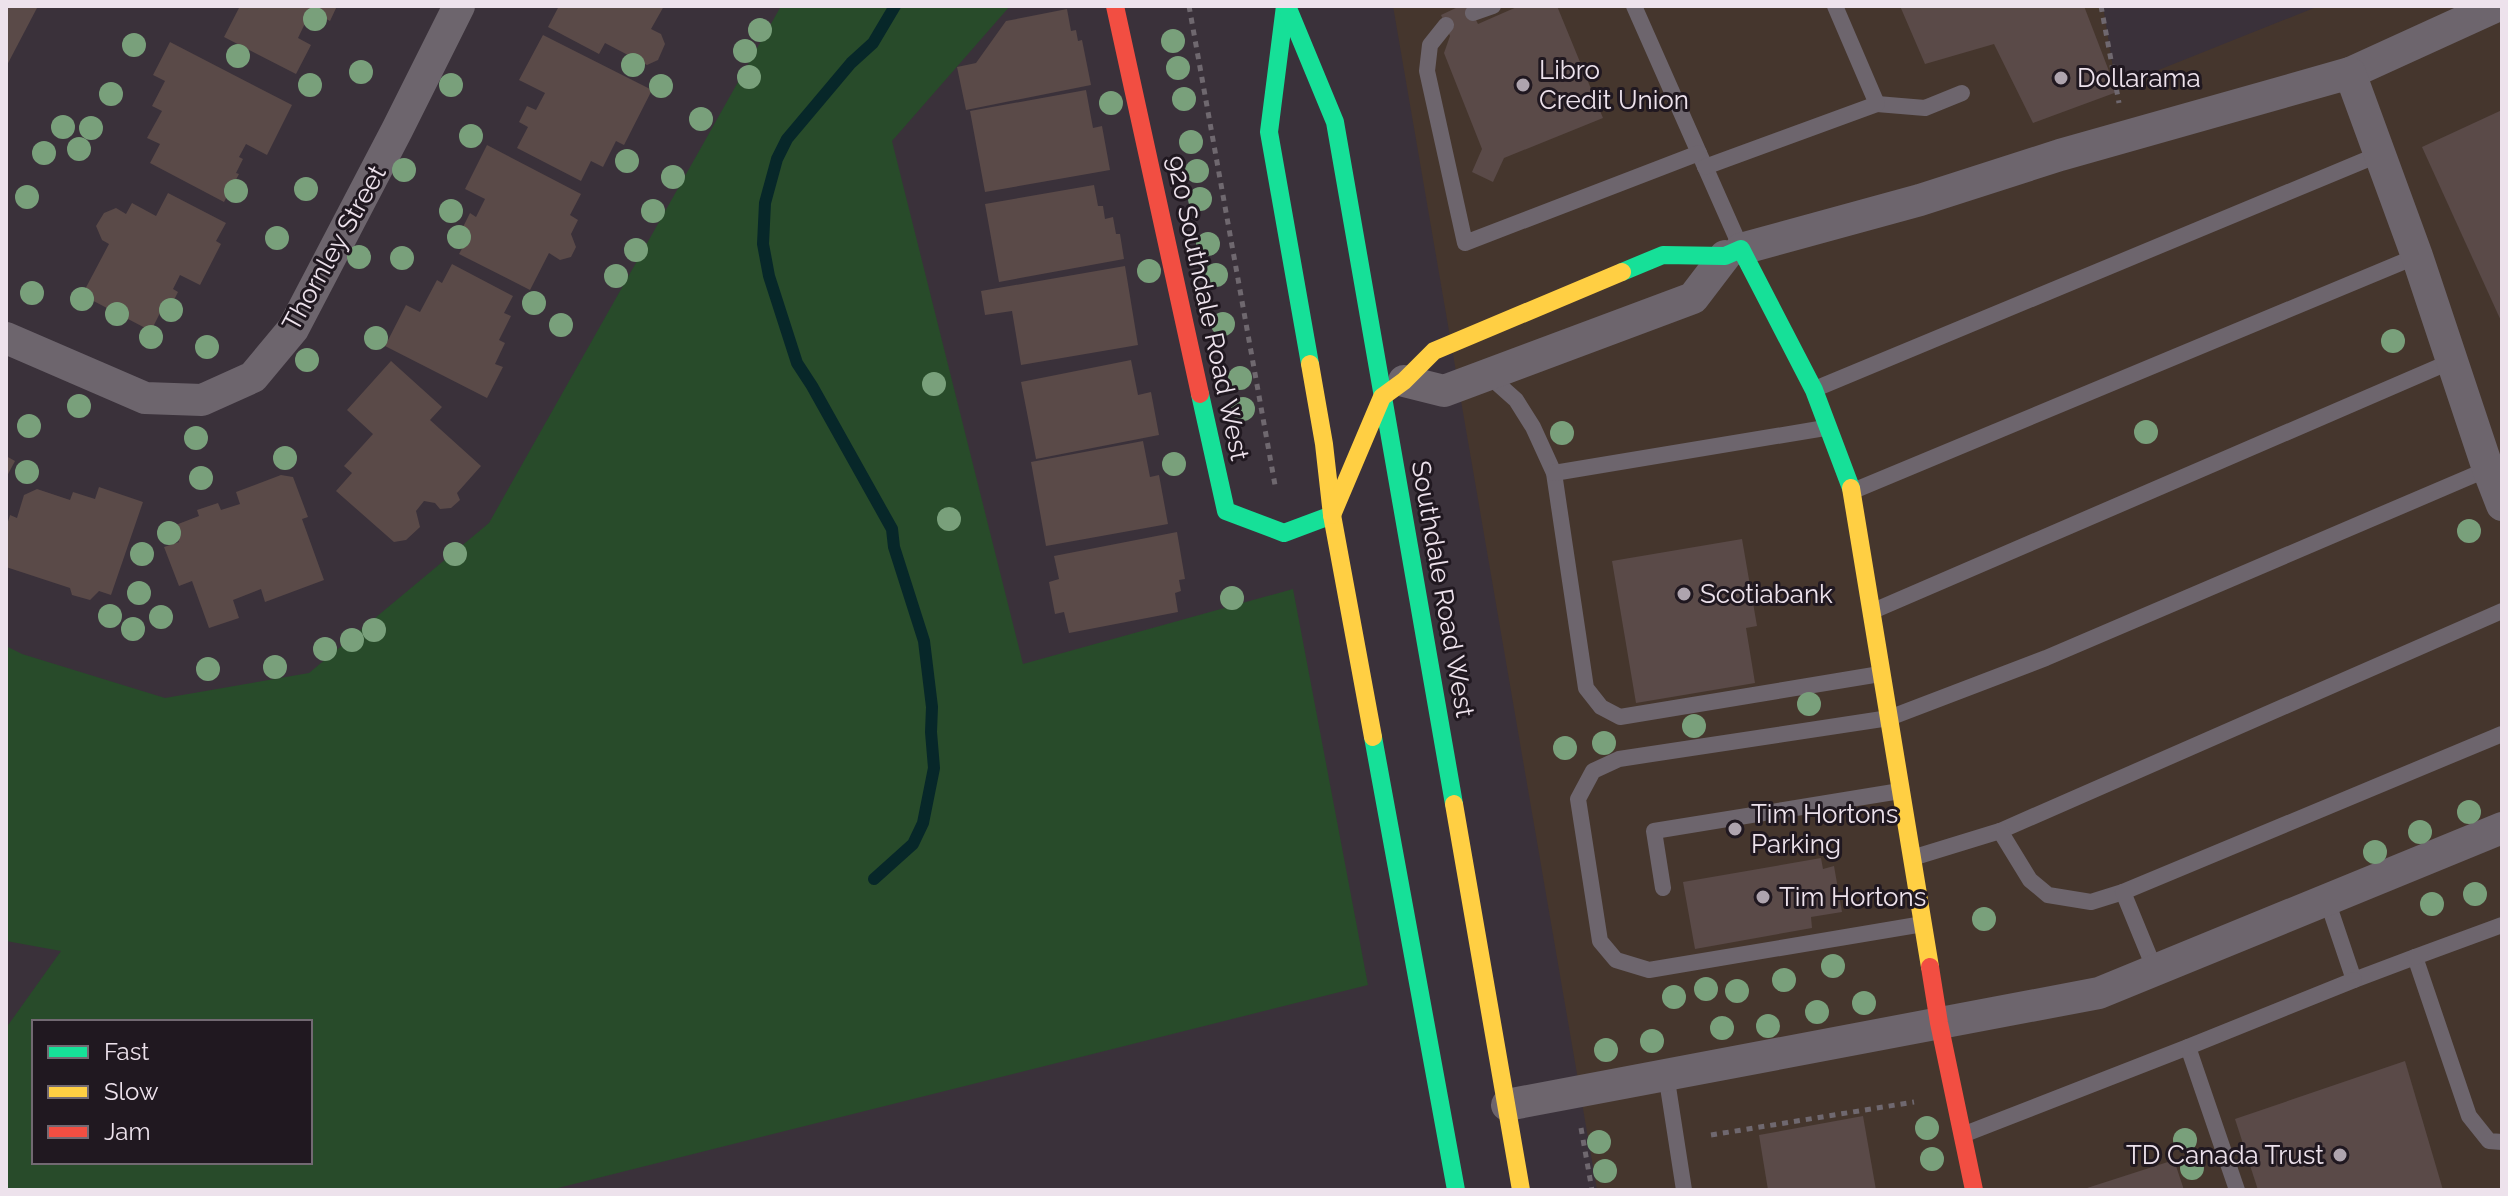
<svg xmlns="http://www.w3.org/2000/svg" width="2508" height="1196" viewBox="0 0 2508 1196" font-family="Raleway,sans-serif">
	<style>
		.commercial { fill: #45362d }
		.green { fill: #284b2a; fill-rule: evenodd }
		.lines { fill: none; stroke-linecap: round; stroke-linejoin: round }
		.stream { stroke: #072729; stroke-width: 12 }
		.building { fill: #5a4a48 }
		.path { stroke: #6f686f; stroke-width: 5; stroke-dasharray: 6 6; stroke-linecap: butt }
		.lane { stroke: #6d656d; stroke-width: 16 }
		.street { stroke: #6d656d; stroke-width: 32 }
		.fast { stroke: #16e098; stroke-width: 18 }
		.slow { stroke: #ffcf43; stroke-width: 18 }
		.jam { stroke: #f24e42; stroke-width: 18 }
		.tree { fill: #79a07b }
		.poi-dot { fill: #aea4ae; stroke: #201820; stroke-width: 3 }
		.labels { text-anchor: middle; stroke-width: 6; stroke-linejoin: round; paint-order: stroke }
		.poi-label { font-size: 26px; fill: #ede2ec; stroke: #201820; text-anchor: start }
		.street-label { font-size: 26px; fill: #ede2ec; stroke: #201820 }
	</style>
	<rect width="100%" height="100%" fill="#3a313a"/>
	<path class="commercial" d="M1393 6H2103L2116 87 2319 6H2502V1190H1597Z"/>
	<path class="green" d="M781 6H1010L892 141 1023 664 1293 589 1368 985 550 1190H6V1028L61 951 6 941V646L22 654 165 698 309 673 489 523ZM34 1022H310V1162H34Z"/>
	<g class="lines">
		<path class="stream" d="M874 879 913 844 923 823 934 768 931 732 932 707 924 641 894 547 892 529 812 386 797 363 769 276 763 244 765 203 777 159 787 139 851 63 873 43 895 6"/>
	</g>
	<g class="building">
		<path d="M6 6H38L6 67Z"/>
		<path d="M240 6H337L330 21 311 11 298 38 311 45 296 74 224 37Z"/>
		<path d="M559 6H664L651 29 661 34 665 44 658 60 647 65 605 43 599 54 548 27Z"/>
		<path d="M1460 6H1469L1478 24 1519 6H1557L1603 118 1504 158 1493 182 1472 172 1482 149 1444 53 1450 36 1441 15Z"/>
		<path d="M1900 6H2084L2117 92 2033 123 1994 44 1925 64Z"/>
		<path d="M1067 9 1071 31 1076 30 1078 41 1082 40 1091 85 966 110 957 67 976 63 1006 21Z"/>
		<path d="M543 35 652 90 624 145 616 141 603 167 591 161 581 181 517 148 528 127 519 122 527 106 536 110 545 93 519 80Z"/>
		<path d="M170 42 292 105 267 155 246 144 239 157 243 159 236 173 239 174 224 202 150 163 160 144 147 138 162 111 152 106 165 81 153 75Z"/>
		<path d="M1086 90 1093 128 1102 126 1110 170 985 192 970 111Z"/>
		<path d="M2502 110V323L2422 147Z"/>
		<path d="M487 145 581 194 570 215 578 220 571 234 576 247 571 257 560 260 549 253 530 290 459 254 470 234 462 229 470 213 476 217 485 199 465 189Z"/>
		<path d="M1094 185 1098 206H1103L1105 219 1113 217 1116 234H1120L1124 259 999 282 985 204Z"/>
		<path d="M168 193 226 223 216 241 221 244 200 285 180 275 173 289 178 292 169 310 163 307 151 331 82 295 109 244 102 240 96 226 104 213 116 208 126 214 132 203 156 216Z"/>
		<path d="M452 264 513 296 504 313 511 316 499 340 505 343 495 364 503 367 487 398 385 346 406 305 420 312 437 280 442 283Z"/>
		<path d="M1125 266 1138 345 1021 365 1012 311 985 315 981 291Z"/>
		<path d="M1131 360 1138 395 1151 392 1159 435 1036 459 1021 382Z"/>
		<path d="M391 361 442 407 430 420 481 466 457 493 460 500 451 508 440 509 435 503 424 501 416 511 420 527 406 540 394 542 336 491 352 473 344 466 373 434 347 410Z"/>
		<path d="M1143 441 1150 477 1159 475 1168 524 1046 546 1031 462Z"/>
		<path d="M6 456 15 461 6 478Z"/>
		<path d="M281 475 293 477 308 517 302 519 324 580 265 602 261 589 233 600 239 618 209 628 192 581 179 586 164 547 179 542 173 526 199 516 197 510 218 503 221 510 240 504 236 492Z"/>
		<path d="M99 487 143 502 111 595 99 591 90 600 72 595 70 588 6 567V528L10 515 17 518 24 495 37 489 70 500 73 492 95 499Z"/>
		<path d="M1177 532 1185 579 1179 580 1181 591 1175 593 1178 612 1069 633 1064 612 1055 614 1049 582 1059 579 1054 556Z"/>
		<path d="M1742 539 1757 626 1746 628 1755 683 1636 703 1612 561Z"/>
		<path d="M1821 858 1823 869 1834 866 1842 912 1811 917 1812 928 1695 949 1683 882Z"/>
		<path d="M2405 1061 2443 1190H2258L2235 1119Z"/>
		<path d="M1863 1116 1876 1190H1768L1759 1135Z"/>
		<path d="M2174 1160 2184 1190H2084V1189Z"/>
	</g>
	<g class="lines">
		<g class="path">
			<path d="M1189 6 1275 485"/>
			<path d="M2101 6 2119 103"/>
			<path d="M1581 1128 1592 1190"/>
			<path d="M1711 1135 1914 1102"/>
		</g>
		<g class="lane">
			<path d="M1634 6 1741 248"/>
			<path d="M1473 13 1493 6"/>
			<path d="M1446 25 1430 45 1427 71 1465 243 1699 153"/>
			<path d="M1877 104 1925 108 1962 93"/>
			<path d="M1705 167 1877 104 1835 6"/>
			<path d="M1488 375 1516 400 1533 427 1554 473 1586 688 1601 707 1620 717 1880 674"/>
			<path d="M1815 389 2380 154"/>
			<path d="M1554 473 1825 428"/>
			<path d="M1853 491 2417 256"/>
			<path d="M1873 611 2452 361"/>
			<path d="M2000 831 2502 611"/>
			<path d="M1912 858 2000 831 2030 880 2048 895 2091 902 2123 892"/>
			<path d="M1663 888 1654 831 1900 791"/>
			<path d="M2327 900 2354 980 2415 957 2469 1116 2489 1141 2502 1142"/>
			<path d="M1923 924 1649 970 1616 960 1600 941 1578 799 1593 771 1619 759 1889 718 2046 658 2488 469"/>
			<path d="M2415 957 2502 925"/>
			<path d="M2155 970 2123 892 2502 734"/>
			<path d="M2188 1047 2237 1190"/>
			<path d="M1666 1074 1684 1190"/>
			<path d="M1965 1134 2188 1047 2354 980"/>
		</g>
		<g class="street">
			<path d="M2350 73 2497 6"/>
			<path d="M1741 249 1920 200 2060 155 2350 73 2417 256 2488 469 2502 505"/>
			<path d="M6 338 145 398 202 400 253 377 293 329 397 130 459 6"/>
			<path d="M1404 381 1444 391 1693 298 1725 256"/>
			<path d="M1507 1105 2099 993 2502 828"/>
		</g>
		<g class="fast">
			<path d="M1285 6 1269 132 1310 364"/>
			<path d="M1287 6 1335 122 1454 804"/>
			<path d="M1622 272 1663 255 1725 256 1741 249 1814 390 1851 488"/>
			<path d="M1200 394 1226 511 1284 533 1332 515"/>
			<path d="M1373 737 1456 1190"/>
		</g>
		<g class="slow">
			<path d="M1310 364 1324 444 1332 515 1373 737"/>
			<path d="M1851 488 1930 967"/>
			<path d="M1332 515 1382 397 1404 381 1434 351 1622 272"/>
			<path d="M1454 804 1521 1190"/>
		</g>
		<g class="jam">
			<path d="M1115 6 1200 394"/>
			<path d="M1930 967 1939 1023 1974 1190"/>
		</g>
	</g>
	<g class="tree">
		<circle cx="315" cy="19" r="12"/>
		<circle cx="760" cy="30" r="12"/>
		<circle cx="1173" cy="41" r="12"/>
		<circle cx="134" cy="45" r="12"/>
		<circle cx="745" cy="51" r="12"/>
		<circle cx="238" cy="56" r="12"/>
		<circle cx="633" cy="65" r="12"/>
		<circle cx="1178" cy="68" r="12"/>
		<circle cx="361" cy="72" r="12"/>
		<circle cx="749" cy="77" r="12"/>
		<circle cx="310" cy="85" r="12"/>
		<circle cx="451" cy="85" r="12"/>
		<circle cx="661" cy="86" r="12"/>
		<circle cx="111" cy="94" r="12"/>
		<circle cx="1184" cy="99" r="12"/>
		<circle cx="1111" cy="103" r="12"/>
		<circle cx="701" cy="119" r="12"/>
		<circle cx="63" cy="127" r="12"/>
		<circle cx="91" cy="128" r="12"/>
		<circle cx="471" cy="136" r="12"/>
		<circle cx="1191" cy="142" r="12"/>
		<circle cx="79" cy="149" r="12"/>
		<circle cx="44" cy="153" r="12"/>
		<circle cx="627" cy="161" r="12"/>
		<circle cx="404" cy="170" r="12"/>
		<circle cx="1197" cy="171" r="12"/>
		<circle cx="673" cy="177" r="12"/>
		<circle cx="306" cy="189" r="12"/>
		<circle cx="236" cy="191" r="12"/>
		<circle cx="27" cy="197" r="12"/>
		<circle cx="1200" cy="199" r="12"/>
		<circle cx="451" cy="211" r="12"/>
		<circle cx="653" cy="211" r="12"/>
		<circle cx="459" cy="237" r="12"/>
		<circle cx="277" cy="238" r="12"/>
		<circle cx="1208" cy="244" r="12"/>
		<circle cx="636" cy="250" r="12"/>
		<circle cx="359" cy="257" r="12"/>
		<circle cx="402" cy="258" r="12"/>
		<circle cx="1149" cy="271" r="12"/>
		<circle cx="1216" cy="275" r="12"/>
		<circle cx="616" cy="276" r="12"/>
		<circle cx="32" cy="293" r="12"/>
		<circle cx="82" cy="299" r="12"/>
		<circle cx="534" cy="303" r="12"/>
		<circle cx="171" cy="310" r="12"/>
		<circle cx="117" cy="314" r="12"/>
		<circle cx="1223" cy="324" r="12"/>
		<circle cx="561" cy="325" r="12"/>
		<circle cx="151" cy="337" r="12"/>
		<circle cx="376" cy="338" r="12"/>
		<circle cx="2393" cy="341" r="12"/>
		<circle cx="207" cy="347" r="12"/>
		<circle cx="307" cy="360" r="12"/>
		<circle cx="1240" cy="378" r="12"/>
		<circle cx="934" cy="384" r="12"/>
		<circle cx="79" cy="406" r="12"/>
		<circle cx="1243" cy="409" r="12"/>
		<circle cx="29" cy="426" r="12"/>
		<circle cx="2146" cy="432" r="12"/>
		<circle cx="1562" cy="433" r="12"/>
		<circle cx="196" cy="438" r="12"/>
		<circle cx="285" cy="458" r="12"/>
		<circle cx="1174" cy="464" r="12"/>
		<circle cx="27" cy="472" r="12"/>
		<circle cx="201" cy="478" r="12"/>
		<circle cx="949" cy="519" r="12"/>
		<circle cx="2469" cy="531" r="12"/>
		<circle cx="169" cy="533" r="12"/>
		<circle cx="142" cy="554" r="12"/>
		<circle cx="455" cy="554" r="12"/>
		<circle cx="139" cy="593" r="12"/>
		<circle cx="1232" cy="598" r="12"/>
		<circle cx="110" cy="616" r="12"/>
		<circle cx="161" cy="617" r="12"/>
		<circle cx="133" cy="629" r="12"/>
		<circle cx="374" cy="630" r="12"/>
		<circle cx="352" cy="640" r="12"/>
		<circle cx="325" cy="649" r="12"/>
		<circle cx="275" cy="667" r="12"/>
		<circle cx="208" cy="669" r="12"/>
		<circle cx="1809" cy="704" r="12"/>
		<circle cx="1694" cy="726" r="12"/>
		<circle cx="1604" cy="743" r="12"/>
		<circle cx="1565" cy="748" r="12"/>
		<circle cx="2469" cy="812" r="12"/>
		<circle cx="2420" cy="832" r="12"/>
		<circle cx="2375" cy="852" r="12"/>
		<circle cx="2475" cy="894" r="12"/>
		<circle cx="2432" cy="904" r="12"/>
		<circle cx="1984" cy="919" r="12"/>
		<circle cx="1833" cy="966" r="12"/>
		<circle cx="1784" cy="980" r="12"/>
		<circle cx="1706" cy="989" r="12"/>
		<circle cx="1737" cy="991" r="12"/>
		<circle cx="1674" cy="997" r="12"/>
		<circle cx="1864" cy="1003" r="12"/>
		<circle cx="1817" cy="1012" r="12"/>
		<circle cx="1768" cy="1026" r="12"/>
		<circle cx="1722" cy="1028" r="12"/>
		<circle cx="1652" cy="1041" r="12"/>
		<circle cx="1606" cy="1050" r="12"/>
		<circle cx="1927" cy="1128" r="12"/>
		<circle cx="2185" cy="1140" r="12"/>
		<circle cx="1599" cy="1142" r="12"/>
		<circle cx="1932" cy="1159" r="12"/>
		<circle cx="2192" cy="1168" r="12"/>
		<circle cx="1605" cy="1171" r="12"/>
	</g>
	<g class="poi-dot">
		<circle cx="2061" cy="78" r="8"/>
		<circle cx="1523" cy="85" r="8"/>
		<circle cx="1684" cy="594" r="8"/>
		<circle cx="1735" cy="829" r="8"/>
		<circle cx="1763" cy="897" r="8"/>
		<circle cx="2340" cy="1155" r="8"/>
	</g>
	<g class="labels">
		<g class="poi-label">
			<text x="1539" y="79">Libro<tspan x="1539" dy="30">Credit Union</tspan></text>
			<text x="2077" y="87">Dollarama</text>
			<text x="1700" y="603">Scotiabank</text>
			<text x="1751" y="823">Tim Hortons<tspan x="1751" dy="30">Parking</tspan></text>
			<text x="1779" y="906">Tim Hortons</text>
			<text x="2324" y="1164" text-anchor="end">TD Canada Trust</text>
		</g>
		<g class="street-label">
			<text transform="translate(334 248) rotate(-61)" y="9">Thornley Street</text>
			<text transform="translate(1208 308) rotate(78)" y="9">920 Southdale Road West</text>
			<text transform="translate(1443 589) rotate(80)" y="9">Southdale Road West</text>
		</g>
	</g>
	<rect width="2508" height="1196" fill="none" stroke="#ede2ec" stroke-width="16"/>
	<rect x="32" y="1020" width="280" height="144" fill="#201820" stroke="#726972" stroke-width="2"/>
	<rect x="48" y="1046" width="40" height="12" fill="#16e098" stroke="#726972" stroke-width="2"/>
	<text x="104" y="1060" font-size="24" fill="#ede2ec">Fast</text>
	<rect x="48" y="1086" width="40" height="12" fill="#ffcf43" stroke="#726972" stroke-width="2"/>
	<text x="104" y="1100" font-size="24" fill="#ede2ec">Slow</text>
	<rect x="48" y="1126" width="40" height="12" fill="#f24e42" stroke="#726972" stroke-width="2"/>
	<text x="104" y="1140" font-size="24" fill="#ede2ec">Jam</text>
</svg>
